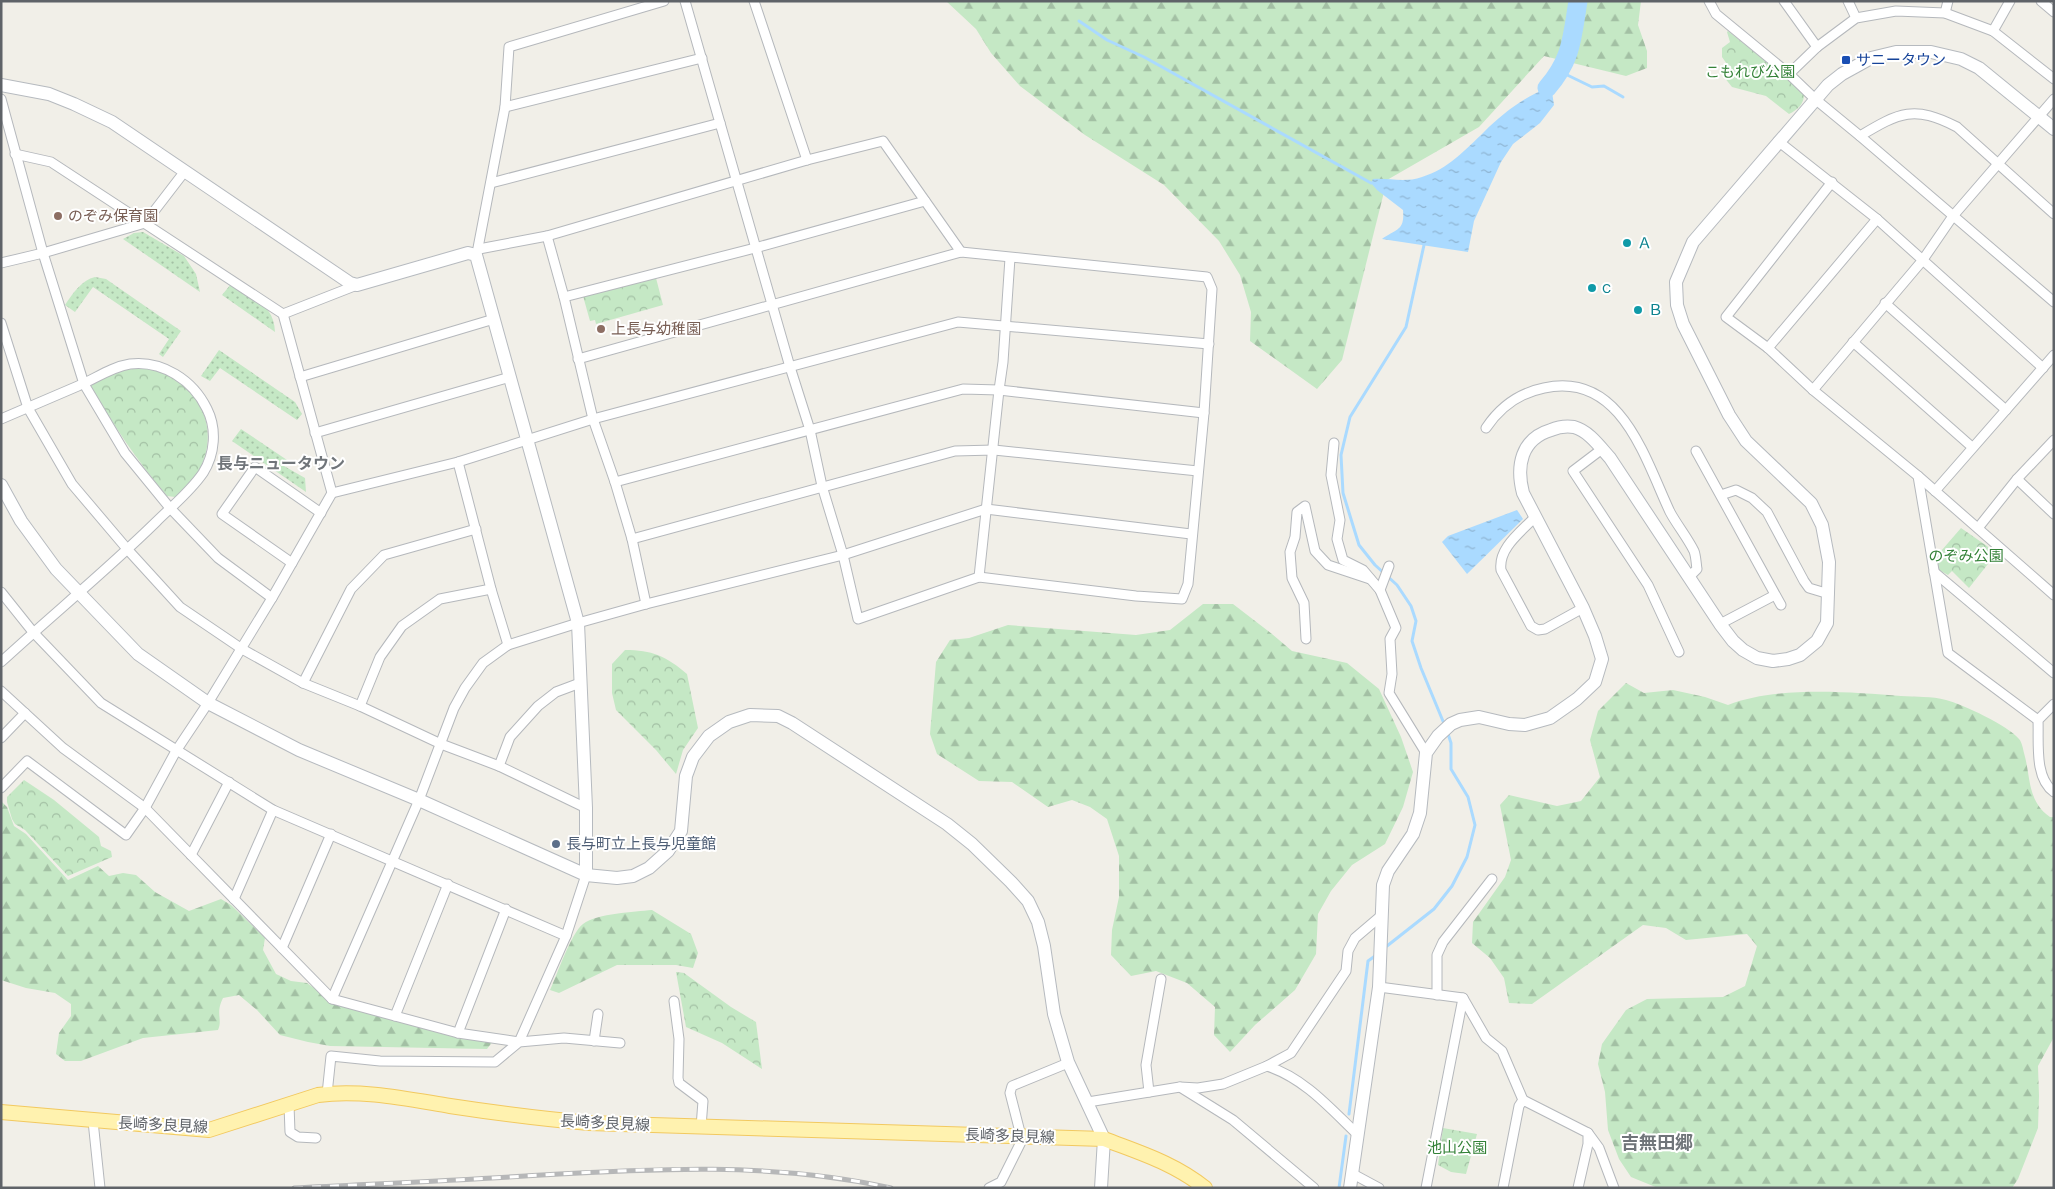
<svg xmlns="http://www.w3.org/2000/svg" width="2055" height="1189" viewBox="0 0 2055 1189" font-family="Karla,'Noto Sans JP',sans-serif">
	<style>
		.grass { fill: url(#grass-dots) }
		.forest { fill: url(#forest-firs) }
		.park { fill: url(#park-crowns) }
		.water { fill: url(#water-ripples) }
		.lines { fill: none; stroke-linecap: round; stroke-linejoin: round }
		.stream { stroke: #aadaff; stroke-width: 3 }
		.river { stroke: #aadaff; stroke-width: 19 }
		.street-casing { stroke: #b5b8bc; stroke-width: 11 }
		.secondary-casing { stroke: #b6babf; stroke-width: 14 }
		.primary-casing { stroke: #f2c960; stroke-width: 16 }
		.street { stroke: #fff; stroke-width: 9 }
		.secondary { stroke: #fff; stroke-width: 12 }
		.primary { stroke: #fff2af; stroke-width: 14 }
		.rail-casing { stroke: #b6b7b8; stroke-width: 5 }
		.rail { stroke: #fff; stroke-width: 3; stroke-dasharray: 9; stroke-linecap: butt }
		.transit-dot { fill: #1a4fb4; stroke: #fff; stroke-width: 2 }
		.education-dot { fill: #8d6e63; stroke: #fff; stroke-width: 2 }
		.culture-dot { fill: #0f9aa8; stroke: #fff; stroke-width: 2 }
		.service-dot { fill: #5c6f8a; stroke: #fff; stroke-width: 2 }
		.labels { text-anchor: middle; stroke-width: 4; stroke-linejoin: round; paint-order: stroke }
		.transit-label { font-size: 15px; fill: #164399; stroke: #fff; text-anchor: start }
		.park-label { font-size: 15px; fill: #348238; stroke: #fff }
		.education-label { font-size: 15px; fill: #785e54; stroke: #fff; text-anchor: start }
		.culture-label { font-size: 15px; fill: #0d838f; stroke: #fff; text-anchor: start }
		.service-label { font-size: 15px; fill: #4e5e75; stroke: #fff; text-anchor: start }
		.street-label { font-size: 15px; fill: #5f6368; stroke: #fff }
		.neighbourhood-label { font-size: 16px; font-weight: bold; fill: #70757a; stroke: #fff }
		.quarter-label { font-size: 18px; font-weight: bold; fill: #70757a; stroke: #fff }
	</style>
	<defs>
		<pattern id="grass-dots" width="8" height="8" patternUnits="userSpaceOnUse" patternTransform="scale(1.25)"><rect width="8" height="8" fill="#c5e8c5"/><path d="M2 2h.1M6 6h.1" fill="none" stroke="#a3c0a4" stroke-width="1.8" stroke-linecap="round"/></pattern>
		<pattern id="forest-firs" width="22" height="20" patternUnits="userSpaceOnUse" patternTransform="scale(1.25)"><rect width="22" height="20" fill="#c5e8c5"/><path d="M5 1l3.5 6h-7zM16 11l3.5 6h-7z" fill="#a3c0a4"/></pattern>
		<pattern id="park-crowns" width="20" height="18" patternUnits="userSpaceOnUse" patternTransform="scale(1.25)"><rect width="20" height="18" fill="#c5e8c5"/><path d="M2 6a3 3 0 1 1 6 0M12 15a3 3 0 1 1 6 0" fill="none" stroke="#a3c0a4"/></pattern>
		<pattern id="water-ripples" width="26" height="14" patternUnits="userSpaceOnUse" patternTransform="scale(1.25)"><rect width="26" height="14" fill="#aadaff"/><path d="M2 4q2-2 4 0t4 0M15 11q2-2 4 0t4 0" fill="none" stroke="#8eb4d2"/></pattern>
	</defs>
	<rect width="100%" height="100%" fill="#f1efe8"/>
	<g class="grass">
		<path d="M143 232 184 256 196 274 200 292 123 239 134 233Z"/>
		<path d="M95 277 106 279 181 331 163 357 159 354 169 339 93 287 75 312 65 305C72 294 82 280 95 277Z"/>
		<path d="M231 284C252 298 274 304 275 332L222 295Z"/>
		<path d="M219 350 295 402 302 414 297 420 220 368 210 381 201 376Z"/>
		<path d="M241 429 287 460 284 466 305 478 306 492 232 441Z"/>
	</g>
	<g class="forest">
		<path d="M946 1H1641L1638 25 1647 51V68L1626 76 1544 56 1479 127 1387 180 1342 360 1317 389 1250 341 1251 312 1240 275 1219 241 1164 185 1085 135 1020 86 991 53 976 29Z"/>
		<path d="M1203 604H1233L1272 634 1292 651 1347 663 1379 689 1401 737 1413 772 1403 807 1385 844 1352 865 1331 891 1318 914 1316 954 1295 990 1255 1025 1230 1052 1214 1035 1215 1007 1187 983 1156 971 1131 976 1111 955 1112 930 1119 897V856L1107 819 1090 807 1072 800 1048 807 1012 782 979 781 937 754 930 734 936 662 950 640 969 638 1008 625 1136 635 1170 630Z"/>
		<path d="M1626 683 1644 693 1673 690 1705 697 1728 705C1777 686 1848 692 1901 696 1915 697 1932 696 1946 700 1962 704 2009 726 2019 739 2022 742 2023 749 2024 753 2031 777 2027 801 2050 817H2054V1037L2038 1066 2039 1096 2038 1128 2018 1179 2012 1188H1658L1631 1177 1619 1159 1608 1130 1605 1092 1598 1064 1602 1044 1626 1010 1647 999 1723 997 1745 986 1757 946 1747 934 1686 940 1666 928 1643 925 1532 1004 1509 1003 1504 978 1490 958 1472 943 1473 922 1505 877 1511 860 1500 805 1509 795 1557 806 1581 801 1600 777 1590 740 1598 711Z"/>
		<path d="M1 801 7 807 14 826 26 834 68 880 98 866 109 876 123 873 136 875 155 892 189 911 221 899 231 905 265 938 263 950 276 974 291 981 307 983 336 1004 461 1039 493 1041 487 1049 330 1046 308 1042 280 1035 257 1010 239 995 223 998C215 1014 223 1019 218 1030L143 1038 81 1061H65L56 1054 59 1033 71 1016V1004L55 993 26 988 1 980Z"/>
		<path d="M652 910 691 934 698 953 693 968 676 965H617L559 993 550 990C557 975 571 933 583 924 598 913 634 912 652 910Z"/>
	</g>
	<g class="park">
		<path d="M1728 31 1804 92C1805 103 1798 110 1789 114L1766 96 1732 87 1724 77 1731 70 1722 57V48L1730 42 1727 32Z"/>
		<path d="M656 278 663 305 596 324 595 320 590 321 583 296Z"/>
		<path d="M139 368C144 369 150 368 155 369 163 371 172 377 179 381 208 403 216 439 199 471 193 481 183 489 175 497L167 496C138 462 113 425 91 386L93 383 119 371Z"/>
		<path d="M1961 528 1987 546 1995 555 1969 588 1952 571 1948 575 1939 570 1935 558Z"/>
		<path d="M625 650C652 650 666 656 687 674L698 728 683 750 676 774 656 750 616 710 612 693V664Z"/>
		<path d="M24 780 54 800 99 837 101 846 111 851 112 857 68 876 25 830 15 824 12 819 7 802V797Z"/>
		<path d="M676 972 684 973 731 1007 756 1022 762 1069 722 1043 686 1027Z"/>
		<path d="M1443 1128 1477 1134 1466 1174 1451 1172 1438 1165Z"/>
	</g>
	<g class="water">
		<path d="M1547 88 1552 92 1554 105 1540 123 1513 144 1501 162 1474 221 1468 252 1382 239C1396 229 1405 231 1403 210L1377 190 1371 183 1373 179C1390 178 1405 183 1422 177 1448 169 1465 150 1484 132 1503 113 1523 98 1547 88Z"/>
		<path d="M1517 510 1523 519 1467 574 1442 542 1448 536Z"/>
	</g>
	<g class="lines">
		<g class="stream">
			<path d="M1079 21 1107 40 1144 57 1371 183"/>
			<path d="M1561 72 1592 87 1604 86 1623 97"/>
			<path d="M1424 245 1406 327 1350 417 1341 455 1343 493 1359 545 1375 565 1397 585 1411 606 1416 621 1412 641 1421 668 1445 726"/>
			<path d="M1387 946 1434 909 1452 886 1467 857 1475 825 1468 797 1451 769V743L1447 731"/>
			<path d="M1349 1114 1368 961 1375 956"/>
			<path d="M1339 1188 1346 1136"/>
		</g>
		<path class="river" d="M1547 88C1572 59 1572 38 1578 1"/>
		<g class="street-casing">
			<g id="street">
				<path d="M754 1 807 160"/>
				<path d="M1709 1 1716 14 1789 74 1815 99 1860 136 2054 302"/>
				<path d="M1784 1 1817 47 1856 18 1896 11 1945 13 1993 31 2054 79"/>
				<path d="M1848 1 1856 18"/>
				<path d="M2041 1 2054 12"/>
				<path d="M1945 13 1948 1"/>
				<path d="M1993 31 2010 1"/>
				<path d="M1789 74 1817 47"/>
				<path d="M1 99 43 253 84 384 125 453 170 508 218 558 272 598"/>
				<path d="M505 107 702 58"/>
				<path d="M1860 136C1900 112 1914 105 1957 127L2054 214"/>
				<path d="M1778 141 1877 219 2043 368"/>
				<path d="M1832 182 1726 317 1768 348 1813 390 1918 476 2054 595"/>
				<path d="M491 183 720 123 685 1"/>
				<path d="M547 236 564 297 593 419 615 482 632 539 646 604"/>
				<path d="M479 249 547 236 807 160 883 141 961 252"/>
				<path d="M477 253 505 107 509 47 664 1"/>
				<path d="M1 263 43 253 145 223 185 171"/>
				<path d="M564 297 755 248 925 201"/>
				<path d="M1885 303 2006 410"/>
				<path d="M283 314 357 285"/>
				<path d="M1 323 28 408 72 484 128 550 180 607 242 649 303 683 360 706 441 744 499 766 586 808"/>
				<path d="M1853 342 1972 447"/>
				<path d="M1768 348 1877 219"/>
				<path d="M578 359 961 252 1207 277 1212 289 1204 413 1188 584 1182 599 1136 596 979 577 858 619 843 555 822 486 810 430 790 367 720 123"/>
				<path d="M300 377 494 319"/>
				<path d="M1813 390 1922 261 1953 216 2054 99"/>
				<path d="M1 419C27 408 52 397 78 386 95 379 111 367 130 364 162 360 193 380 207 409 217 429 215 454 203 473 190 492 171 507 156 522 106 571 52 615 1 662"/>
				<path d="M1486 428C1500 407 1519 393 1544 388 1621 371 1645 459 1670 512 1677 525 1687 537 1694 551 1696 556 1696 563 1697 569L1689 577"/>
				<path d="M315 433 510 377"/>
				<path d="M1334 443 1331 475 1340 520 1337 539 1343 560 1363 570 1380 590"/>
				<path d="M1602 449 1573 471 1648 585 1679 652"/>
				<path d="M1696 451 1781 605"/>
				<path d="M458 462 491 589 508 645"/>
				<path d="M1918 476 1948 653 2038 720"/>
				<path d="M2017 479 2054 514"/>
				<path d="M615 482 963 389 999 390 1204 413"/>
				<path d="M1935 491 2054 355"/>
				<path d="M332 493 458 462 593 419 958 322 1209 344"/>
				<path d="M1721 495 1736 490 1752 498 1767 512 1804 581 1809 588 1829 594"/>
				<path d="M1535 517C1521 532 1498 548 1501 570L1531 626 1538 630 1545 629 1583 608"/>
				<path d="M1978 528 2017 479 2054 440"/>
				<path d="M632 539 955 451 994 450 1198 471"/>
				<path d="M292 563 222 514 255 467 321 513"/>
				<path d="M1389 566 1380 590 1396 628 1390 639 1392 674 1389 693 1426 753"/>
				<path d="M1934 572 2054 673"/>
				<path d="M979 577 999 390 1003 362 1010 258"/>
				<path d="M1 592 33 632 101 703 273 810 566 936"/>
				<path d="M1720 624 1775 595"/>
				<path d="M1306 639 1304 603 1292 578 1290 552 1295 537 1297 512 1305 506 1315 551 1328 565 1370 579"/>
				<path d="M303 683 351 589 384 555 476 529"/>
				<path d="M1 691 63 748 145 808 332 999 458 1033 519 1042 566 936 586 875"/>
				<path d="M2054 704 2038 720C2039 742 2034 778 2054 792"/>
				<path d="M360 706 380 657 402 626 440 599 491 589"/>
				<path d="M1 738 25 713"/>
				<path d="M499 766 510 737 538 706 556 692 580 683"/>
				<path d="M1 788 27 761 126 835 145 808 176 751 208 703 272 598 332 493 283 314 51 162 15 154"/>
				<path d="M191 855 229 782"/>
				<path d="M234 899 273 810"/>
				<path d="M282 948 331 834"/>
				<path d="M1379 987 1463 998 1426 1188"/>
				<path d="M1437 995V955L1443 942 1492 879"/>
				<path d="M1463 998 1486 1038 1502 1051 1523 1100"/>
				<path d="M332 999 419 800 454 708 465 688 483 663 508 645 578 623 646 604 843 555 986 509 1191 534"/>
				<path d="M674 1001 679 1039 678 1078 679 1083 703 1101 701 1127"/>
				<path d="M395 1016 448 884"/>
				<path d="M458 1033 506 909"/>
				<path d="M594 1041 598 1014"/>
				<path d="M1267 1066C1304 1078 1330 1108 1357 1134"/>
				<path d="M1180 1087 1233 1120 1314 1188"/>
				<path d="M1149 1092 1146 1065 1161 979"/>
				<path d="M327 1094 331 1056 380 1061 495 1062 519 1042 564 1038 620 1043"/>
				<path d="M1088 1102 1180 1087 1198 1088 1223 1084 1267 1066 1291 1053 1346 971 1348 951 1355 938 1382 915"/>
				<path d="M289 1105 290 1132 298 1137 316 1138"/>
				<path d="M93 1121 100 1188"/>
				<path d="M1588 1133 1599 1148 1614 1188"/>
				<path d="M1021 1136 1010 1093 1012 1086 1068 1063"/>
				<path d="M1353 1174 1379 1188"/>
				<path d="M989 1188 1001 1182 1024 1136"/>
				<path d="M1503 1188 1519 1106 1523 1100 1588 1133V1144L1578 1188"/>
			</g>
		</g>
		<g class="secondary-casing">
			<g id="secondary">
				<path d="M1 85 49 94 74 104 112 122 350 283 357 285 468 253 476 255 578 623 586 808V875"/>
				<path d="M1 485 21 521 56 569 138 654 208 703 299 750 419 800 586 875 617 878 633 876 649 868 668 851 681 831 686 776 693 757 709 736 729 722 750 715 778 716 792 723 947 824 972 844 1011 882 1028 901 1038 922 1044 946 1054 1014 1068 1062 1104 1139 1101 1188"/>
				<path d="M1350 1188 1379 987 1383 885 1388 871 1413 834 1420 813 1426 753 1438 736 1451 724 1460 720 1479 717 1509 724 1525 725 1550 718 1577 699 1595 682 1602 659 1595 636 1583 608 1523 493C1516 466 1521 439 1551 430 1558 427 1567 426 1574 427 1589 431 1600 447 1610 458L1720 624 1733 641 1743 650 1757 658 1773 661 1788 659 1800 655 1817 641 1827 623 1829 562 1822 525 1811 503 1746 441 1729 415 1683 324 1677 305 1676 282 1693 242 1828 85 1842 74 1871 58 1896 52H1931L1961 59 1979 68 2054 129"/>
			</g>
		</g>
		<g class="primary-casing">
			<path id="primary" d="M1 1112 209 1130 318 1095C361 1089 407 1099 450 1106 496 1113 543 1119 589 1123L1104 1139C1140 1153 1174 1163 1205 1188"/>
		</g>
		<use href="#street" class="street"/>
		<use href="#secondary" class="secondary"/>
		<use href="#primary" class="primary"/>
		<g class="rail-casing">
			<path id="rail" d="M294 1188C371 1184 448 1181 525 1176 646 1169 771 1161 891 1188"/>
		</g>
		<use href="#rail" class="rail"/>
	</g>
	<rect class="transit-dot" x="1841" y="55" width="10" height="10" rx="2.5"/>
	<g class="education-dot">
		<circle cx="58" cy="216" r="5"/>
		<circle cx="601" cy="329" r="5"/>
	</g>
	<g class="culture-dot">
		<circle cx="1627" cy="243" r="5"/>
		<circle cx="1592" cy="288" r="5"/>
		<circle cx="1638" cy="310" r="5"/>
	</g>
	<circle class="service-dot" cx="556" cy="844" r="5"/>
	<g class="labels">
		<g class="transit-label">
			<text x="1856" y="65">サニータウン</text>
		</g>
		<g class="park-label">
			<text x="1750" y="77">こもれび公園</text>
			<text x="1966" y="561">のぞみ公園</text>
			<text x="1457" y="1153">池山公園</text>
		</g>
		<g class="education-label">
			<text x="68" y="221">のぞみ保育園</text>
			<text x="611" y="334">上長与幼稚園</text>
		</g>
		<g class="culture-label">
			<text x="1637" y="248">Ａ</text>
			<text x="1602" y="293">C</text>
			<text x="1648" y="315">Ｂ</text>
		</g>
		<g class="service-label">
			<text x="566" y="849">長与町立上長与児童館</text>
		</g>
		<g class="street-label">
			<text transform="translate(605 1123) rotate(3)" y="5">長崎多良見線</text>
			<text transform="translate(163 1125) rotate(3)" y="5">長崎多良見線</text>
			<text transform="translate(1010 1136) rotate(2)" y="5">長崎多良見線</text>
		</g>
		<g class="neighbourhood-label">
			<text x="281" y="469">長与ニュータウン</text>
		</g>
		<g class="quarter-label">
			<text x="1657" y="1149">吉無田郷</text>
		</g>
	</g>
	<rect width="2055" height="1189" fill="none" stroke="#5f6368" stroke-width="5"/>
</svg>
